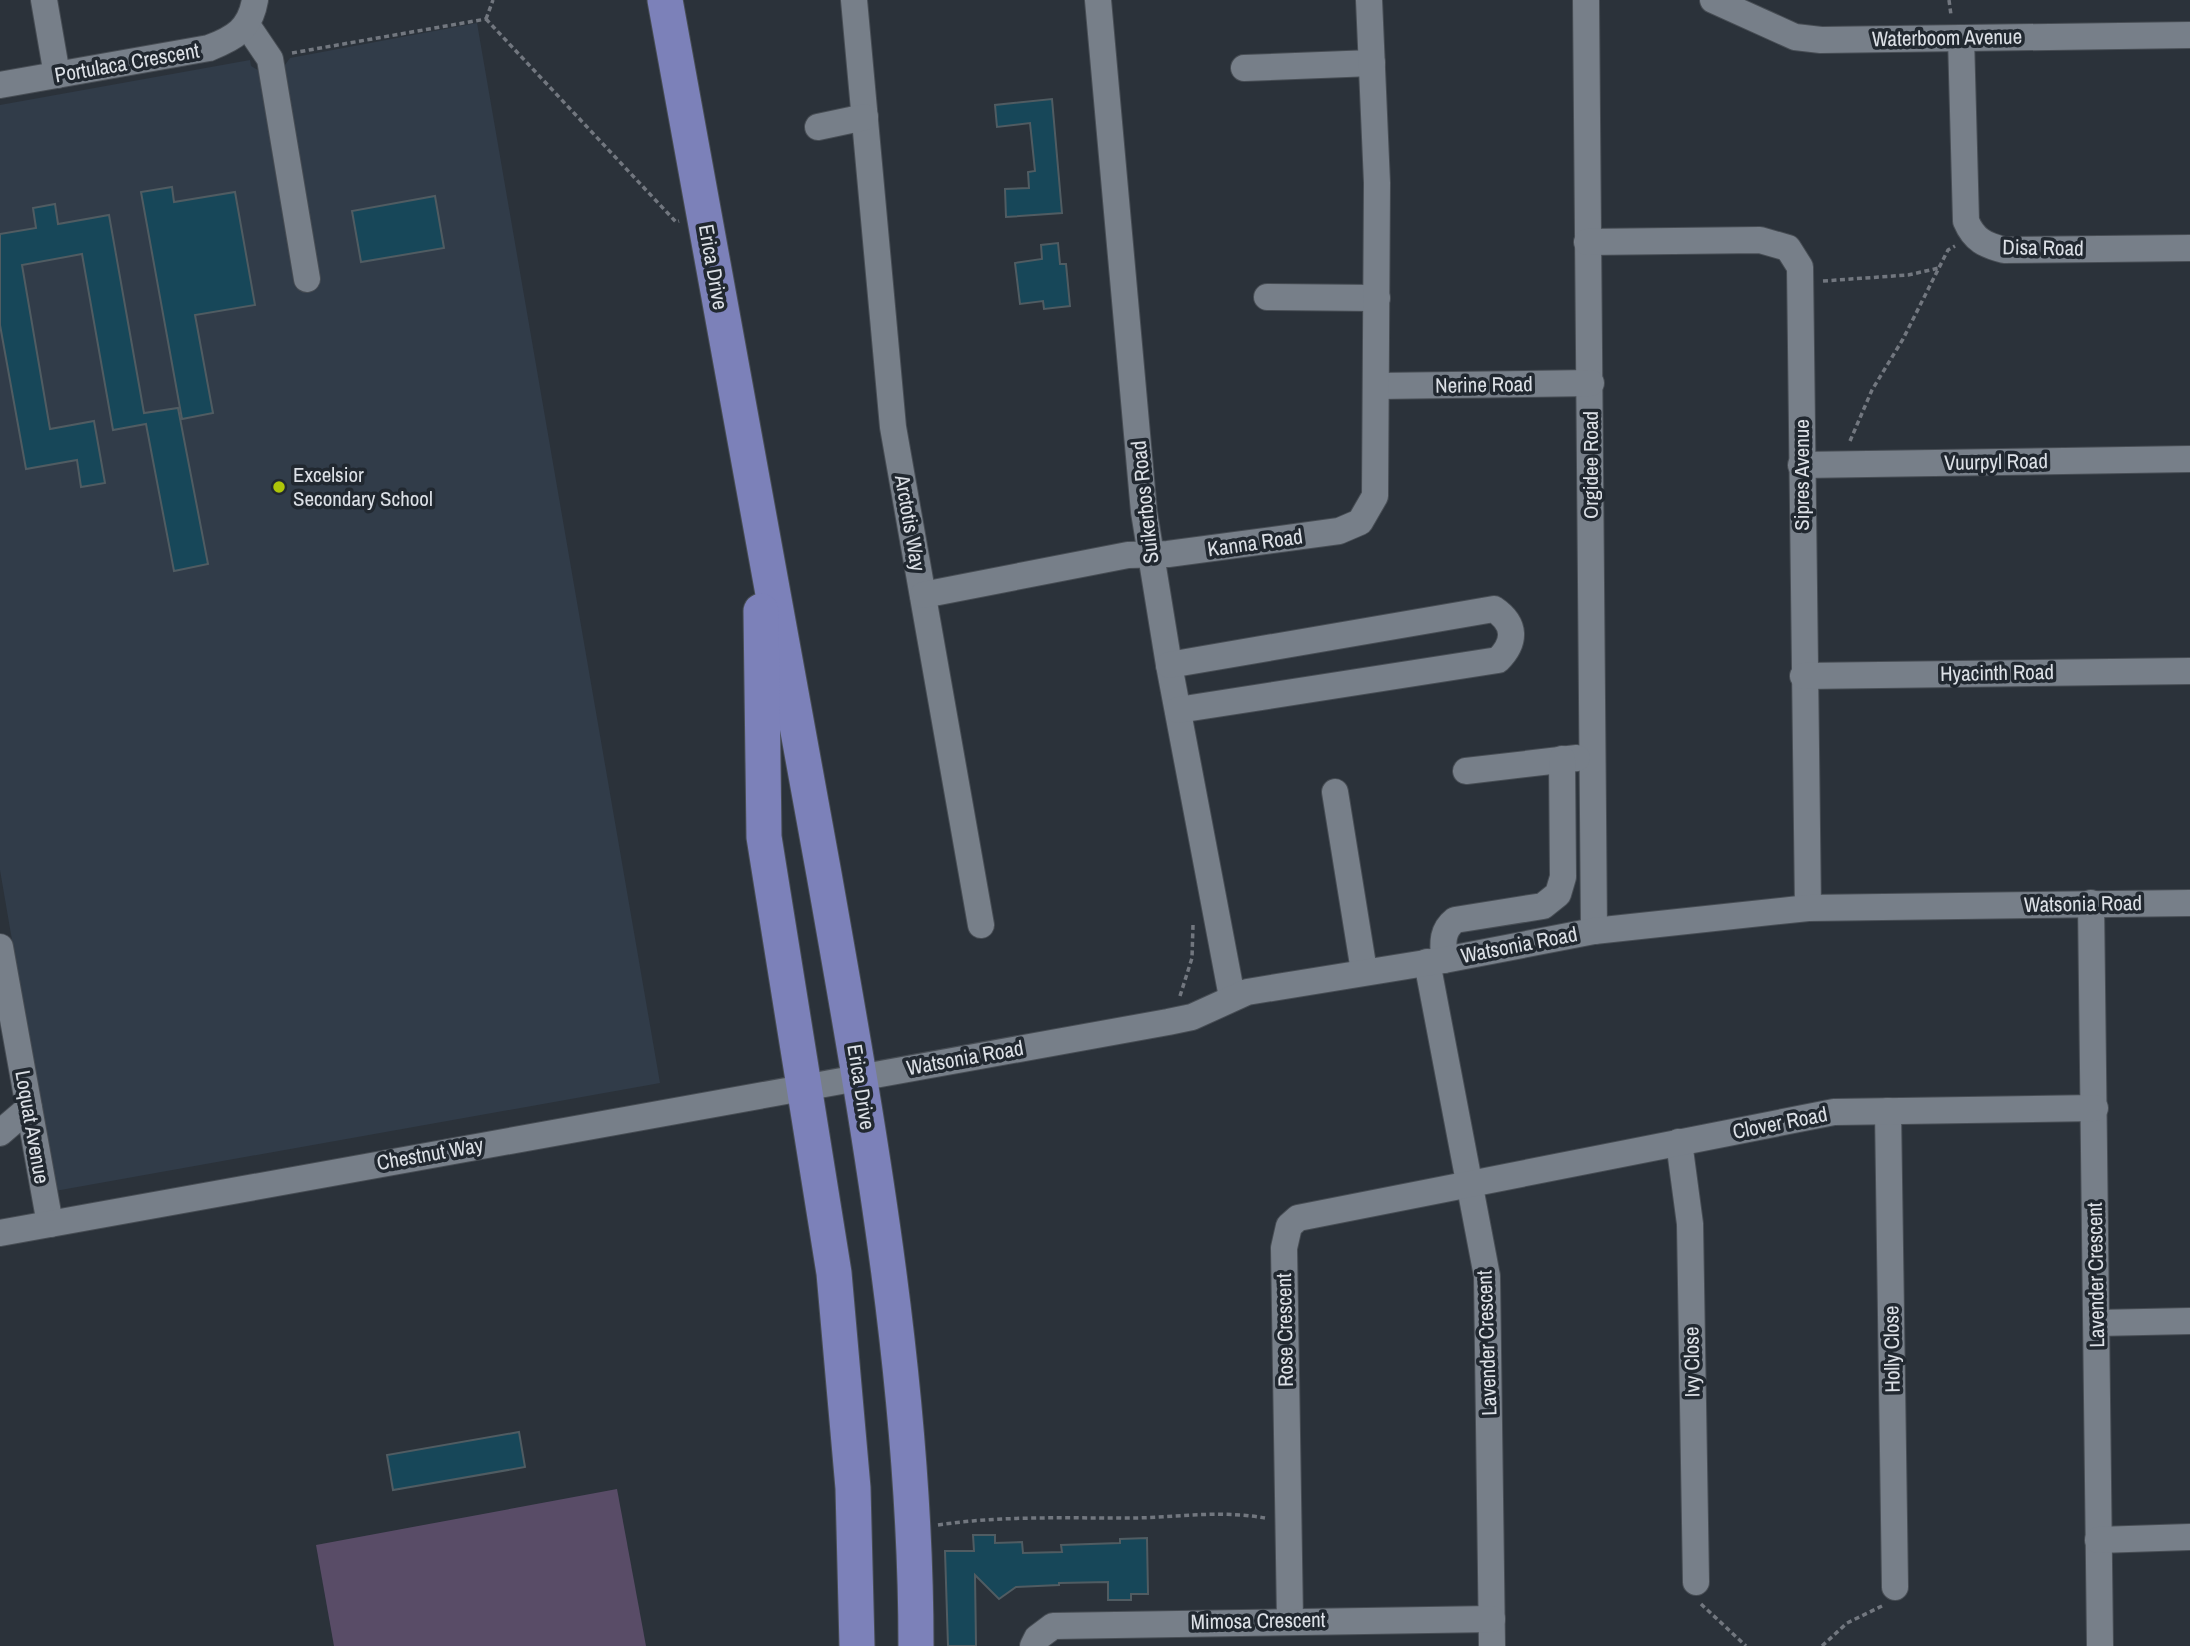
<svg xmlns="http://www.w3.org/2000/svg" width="2190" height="1646" viewBox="0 0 2190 1646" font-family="'Archivo Narrow',sans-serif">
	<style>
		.built { fill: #313c49 }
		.green { fill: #594c67 }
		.building { fill: #174759; stroke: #505c62; stroke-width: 2 }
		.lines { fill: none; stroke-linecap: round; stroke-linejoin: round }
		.minor-casing { stroke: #474d54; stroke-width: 28 }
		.major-casing { stroke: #474d54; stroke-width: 37 }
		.path { stroke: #72777f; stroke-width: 3.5; stroke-dasharray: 5 3.5; stroke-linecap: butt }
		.minor { stroke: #777f89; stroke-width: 26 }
		.major { stroke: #7c81b9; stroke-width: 35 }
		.poi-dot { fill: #aec509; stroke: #212830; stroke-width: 2.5 }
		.labels { text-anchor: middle; stroke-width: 7; stroke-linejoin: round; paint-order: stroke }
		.street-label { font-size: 21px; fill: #dce0e6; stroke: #212830 }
		.poi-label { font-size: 21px; fill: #dce0e6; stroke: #212830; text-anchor: start }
	</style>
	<rect width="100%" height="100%" fill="#2b323a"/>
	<path class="built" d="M477 23 660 1083 55 1191 0 870V105L250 60 251 66 263 73 282 69 290 58Z"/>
	<path class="green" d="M617 1489 646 1646H334L316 1545Z"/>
	<g class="building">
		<path d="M1052 99 1062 213 1006 217 1005 189 1029 188 1028 172 1035 171 1030 123 997 127 995 105Z"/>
		<path d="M172 187 174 202 235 192 255 305 195 315 213 413 182 419 141 192Z"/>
		<path d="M435 196 444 248 361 262 352 211Z"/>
		<path d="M55 204 58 224 109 215 144 413 178 408 208 564 174 571 146 424 113 430 82 254 22 265 50 429 94 421 105 483 81 487 77 460 26 469 0 325V234L36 228 33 208Z"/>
		<path d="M1058 243 1060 264H1066L1070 306 1044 309 1043 301 1020 304 1015 263 1042 259 1041 245Z"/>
		<path d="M519 1432 525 1467 393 1490 387 1455Z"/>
		<path d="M973 1535H995V1543L1022 1542 1023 1553 1062 1552 1061 1545 1120 1543V1539L1147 1538 1148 1594H1131V1600H1108V1582L1059 1583V1585L1016 1587 999 1599 975 1575 976 1646H948L945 1551H974Z"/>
	</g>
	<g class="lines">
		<g class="minor-casing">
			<g id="minor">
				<path d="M44 0 57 75"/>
				<path d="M854 0 893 427 981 925"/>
				<path d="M1098 0 1144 512 1169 665 1232 997"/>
				<path d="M1586 0 1594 931"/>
				<path d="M1713 0 1795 37 1821 40 2190 35"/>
				<path d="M247 25 270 59 307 279"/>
				<path d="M1961 38 1966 221C1974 240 1985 245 2004 250L2190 248"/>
				<path d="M1244 68 1372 63"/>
				<path d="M0 85 209 48C235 38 250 29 255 0"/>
				<path d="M818 127 865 117"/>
				<path d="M1587 242 1760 240 1788 248 1800 267 1808 908"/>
				<path d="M1267 297 1377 298"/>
				<path d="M1377 386 1591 383"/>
				<path d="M1801 465 2190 459"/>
				<path d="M923 595 1128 555 1168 554 1339 531 1360 522 1375 496 1377 183 1369 0"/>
				<path d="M1169 665 1494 609C1516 624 1516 642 1498 660L1178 710"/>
				<path d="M1803 676 2190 671"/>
				<path d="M1466 771 1577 758"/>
				<path d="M1335 792 1364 971"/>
				<path d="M2091 903 2100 1646"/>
				<path d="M0 947 50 1224"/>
				<path d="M1444 960C1443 944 1441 931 1455 920L1543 906 1558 894 1563 877 1562 759"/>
				<path d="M1427 962 1487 1276 1492 1646"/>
				<path d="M1888 1111 1895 1587"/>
				<path d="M0 1133 29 1108"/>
				<path d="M1679 1142 1690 1224 1696 1582"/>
				<path d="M0 1233 1168 1022 1192 1017 1247 992 1444 960 1594 931 1808 908 2190 903"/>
				<path d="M2097 1323 2190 1321"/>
				<path d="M2098 1540 2190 1537"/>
				<path d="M1290 1620 1284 1248 1289 1226 1298 1218 1834 1112 2095 1108"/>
				<path d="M1033 1646 1037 1638 1053 1626 1492 1619"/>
			</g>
		</g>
		<g class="major-casing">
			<g id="major">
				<path d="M665 0C718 291 772 582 824 874 869 1129 916 1386 916 1646"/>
				<path d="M761 611 764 837 834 1273 853 1488 857 1646"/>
			</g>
		</g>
		<g class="path">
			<path d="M1949 0 1951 15"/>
			<path d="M486 19 676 222 679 221"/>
			<path d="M486 19 493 0"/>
			<path d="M292 53 486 19"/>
			<path d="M1823 281 1908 275 1939 268"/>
			<path d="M1850 441 1872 390 1903 339 1948 250 1955 246"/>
			<path d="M1180 996 1192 958 1193 925"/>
			<path d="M938 1525C998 1516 1059 1518 1120 1518 1170 1519 1214 1509 1265 1518"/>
			<path d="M1701 1604 1746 1646"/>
			<path d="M1822 1646 1847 1623 1882 1606"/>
		</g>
		<use href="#minor" class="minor"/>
		<use href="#major" class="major"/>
	</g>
	<circle class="poi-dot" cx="279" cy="487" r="7"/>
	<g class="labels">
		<g class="street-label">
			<text transform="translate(1947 38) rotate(-1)" y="7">Waterboom Avenue</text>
			<text transform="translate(127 63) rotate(-10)" y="7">Portulaca Crescent</text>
			<text transform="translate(2043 248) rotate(1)" y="7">Disa Road</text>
			<text transform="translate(713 267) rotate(80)" y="7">Erica Drive</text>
			<text transform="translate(1484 385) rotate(-1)" y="7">Nerine Road</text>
			<text transform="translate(1996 462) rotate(-1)" y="7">Vuurpyl Road</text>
			<text transform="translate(1591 465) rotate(-90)" y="7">Orgidee Road</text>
			<text transform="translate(1802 475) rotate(-90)" y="7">Sipres Avenue</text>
			<text transform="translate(1145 502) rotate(-96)" y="7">Suikerbos Road</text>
			<text transform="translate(910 523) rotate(80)" y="7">Arctotis Way</text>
			<text transform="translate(1255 543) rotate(-8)" y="7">Kanna Road</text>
			<text transform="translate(1997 673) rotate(-1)" y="7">Hyacinth Road</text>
			<text transform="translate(2083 904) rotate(-1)" y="7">Watsonia Road</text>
			<text transform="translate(1519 945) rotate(-11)" y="7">Watsonia Road</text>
			<text transform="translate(965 1058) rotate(-10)" y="7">Watsonia Road</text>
			<text transform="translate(861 1087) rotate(81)" y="7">Erica Drive</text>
			<text transform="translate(1780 1123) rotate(-11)" y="7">Clover Road</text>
			<text transform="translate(32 1127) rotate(80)" y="7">Loquat Avenue</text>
			<text transform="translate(430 1154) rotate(-10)" y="7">Chestnut Way</text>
			<text transform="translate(2096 1275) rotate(-91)" y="7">Lavender Crescent</text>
			<text transform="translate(1285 1330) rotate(-91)" y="7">Rose Crescent</text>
			<text transform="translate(1487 1343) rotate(-92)" y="7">Lavender Crescent</text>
			<text transform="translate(1892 1349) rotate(-91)" y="7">Holly Close</text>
			<text transform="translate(1692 1362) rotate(-91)" y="7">Ivy Close</text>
			<text transform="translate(1258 1621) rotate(-1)" y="7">Mimosa Crescent</text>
		</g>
		<g class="poi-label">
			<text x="293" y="482">Excelsior<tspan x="293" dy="24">Secondary School</tspan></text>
		</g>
	</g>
</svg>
